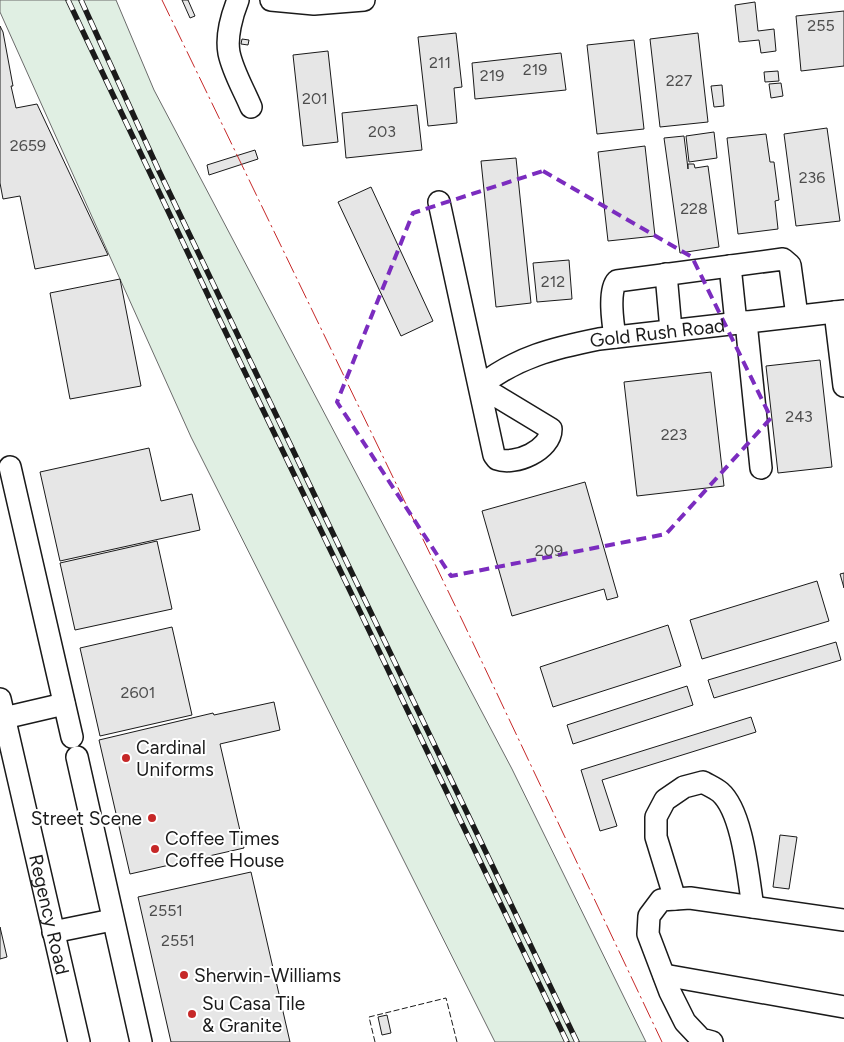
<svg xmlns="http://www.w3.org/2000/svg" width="844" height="1042" viewBox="0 0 844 1042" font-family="Figtree,sans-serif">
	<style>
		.green { fill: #e0efe3; stroke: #6a6a6a }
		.building { fill: #e6e6e6; stroke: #1a1a1a }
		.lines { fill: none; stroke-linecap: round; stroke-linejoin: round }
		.minor-casing { stroke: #1a1a1a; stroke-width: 24 }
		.minor { stroke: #fff; stroke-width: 21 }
		.rail-casing { stroke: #1a1a1a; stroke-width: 5.5 }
		.rail { stroke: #fff; stroke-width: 4; stroke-dasharray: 11; stroke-linecap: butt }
		.fence { stroke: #1a1a1a; stroke-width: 1; stroke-dasharray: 6 2.5; stroke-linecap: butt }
		.power { stroke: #c62828; stroke-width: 1; stroke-dasharray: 18 4 2.5 4; stroke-linecap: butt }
		.marked { fill: none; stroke: #7b2cbf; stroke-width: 4; stroke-dasharray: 10 6; stroke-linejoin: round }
		.poi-dot { fill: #c62828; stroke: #fff; stroke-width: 2 }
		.labels { text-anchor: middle; stroke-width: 4; stroke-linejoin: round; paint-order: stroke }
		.number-label { font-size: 16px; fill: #4d4d4d }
		.street-label { font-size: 19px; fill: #1a1a1a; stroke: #fff }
		.poi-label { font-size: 19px; fill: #1a1a1a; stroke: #fff; text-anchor: start }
	</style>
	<rect width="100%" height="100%" fill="#fff"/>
	<path class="green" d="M0 0H116L154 90 512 769 646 1042H495L191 437 0 12Z"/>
	<g class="building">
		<path d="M182 0H188L195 16 190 18Z"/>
		<path d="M755 2 758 31 774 29 776 51 761 53 759 40 739 42 735 5Z"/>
		<path d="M844 11V66L801 71 796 16Z"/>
		<path d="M0 26 3 32 13 86H11L16 108 37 104 108 255 35 269 20 196 3 199 0 183Z"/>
		<path d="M456 33 462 87 454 88 457 123 428 126 418 37Z"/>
		<path d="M698 33 708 122 660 127 650 39Z"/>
		<path d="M242 39 249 40 248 45 241 44Z"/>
		<path d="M634 40 644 129 597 134 587 45Z"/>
		<path d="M328 51 338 142 303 146 293 55Z"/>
		<path d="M561 53 566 90 475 99 472 63Z"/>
		<path d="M778 71 779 81 765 82 764 72Z"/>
		<path d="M781 83 783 96 771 98 769 84Z"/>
		<path d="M722 85 724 106 714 107 711 86Z"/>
		<path d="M417 105 422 150 346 158 342 113Z"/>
		<path d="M827 128 840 221 796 226 784 134Z"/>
		<path d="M714 132 717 158 689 162 686 136Z"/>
		<path d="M766 134 770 162H774L779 200 775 201 778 229 738 234 727 138Z"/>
		<path d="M684 136 688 169V164H694L695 168 708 166 719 247 680 253 664 138Z"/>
		<path d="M645 146 655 236 608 241 598 152Z"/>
		<path d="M255 150 258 159 209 175 207 165Z"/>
		<path d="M516 158 531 303 496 307 481 161Z"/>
		<path d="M371 187 433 321 401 336 338 202Z"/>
		<path d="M569 260 572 299 537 302 533 263Z"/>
		<path d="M120 279 141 386 70 399 50 293Z"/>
		<path d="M820 360 832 467 778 473 766 366Z"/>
		<path d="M711 372 724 486 637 496 624 382Z"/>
		<path d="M149 448 161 501 192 494 200 530 60 561 40 472Z"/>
		<path d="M585 482 618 597 607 600 604 589 512 616 482 511Z"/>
		<path d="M157 541 172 609 75 630 60 563Z"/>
		<path d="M844 573V588L840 574Z"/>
		<path d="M817 581 829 621 702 659 690 620Z"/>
		<path d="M668 625 681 666 553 707 540 667Z"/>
		<path d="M172 627 192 715 100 736 80 648Z"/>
		<path d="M836 642 841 660 714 698 708 680Z"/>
		<path d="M687 686 693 705 573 744 567 725Z"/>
		<path d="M274 702 280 730 220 744 244 848 130 874 99 740 213 713 214 715Z"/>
		<path d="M751 717 756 732 602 780 617 826 600 831 581 770Z"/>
		<path d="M780 835 797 837 789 889 773 887Z"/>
		<path d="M251 872 290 1042H171L138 897Z"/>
		<path d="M0 927 7 957 0 959Z"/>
		<path d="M387 1015 391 1033 382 1035 378 1017Z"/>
	</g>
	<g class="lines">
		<g class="minor-casing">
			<g id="minor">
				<path d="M238 0C232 15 226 37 229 53 233 72 244 90 251 107"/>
				<path d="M271 0 314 4 364 0"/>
				<path d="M439 202 494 455 497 459C515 466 551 450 551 429L480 386"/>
				<path d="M730 266 736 323"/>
				<path d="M666 274 671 330"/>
				<path d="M835 312 844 386"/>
				<path d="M746 322 761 468"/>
				<path d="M615 337C613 324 608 290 617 281L783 259 790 265 797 316"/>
				<path id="s1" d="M480 386C517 357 554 348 599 339L844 311"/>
				<path d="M10 467 72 737"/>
				<path id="s2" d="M0 699 79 1042"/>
				<path d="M4 718 64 704"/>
				<path d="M77 757 141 1042"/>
				<path d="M675 899 656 837V817L665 800 684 787 703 782C708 785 715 788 720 792 743 812 748 877 753 907"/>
				<path d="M53 932 112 920"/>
				<path d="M664 975 844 1007"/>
				<path d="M712 1042 701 1039 685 1022 670 992 648 934 649 916 661 900 690 898 844 920"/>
			</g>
		</g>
		<use href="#minor" class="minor"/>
		<g class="rail-casing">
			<g id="rail">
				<path d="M68 0 215 310 567 1042"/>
				<path d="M81 0 159 171 577 1042"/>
			</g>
		</g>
		<use href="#rail" class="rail"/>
		<path class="fence" d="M375 1042 369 1017 446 998 457 1042"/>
		<path class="power" d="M162 0 464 624 662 1042"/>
	</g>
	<path class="marked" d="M543 171 692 257 771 418 666 534 451 576 337 402 413 213Z"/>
	<g class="poi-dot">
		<circle cx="126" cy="758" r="5"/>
		<circle cx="152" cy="818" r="5"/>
		<circle cx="155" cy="849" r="5"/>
		<circle cx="184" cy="975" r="5"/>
		<circle cx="192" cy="1014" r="5"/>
	</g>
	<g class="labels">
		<g class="number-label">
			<text x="821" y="31">255</text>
			<text x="440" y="68">211</text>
			<text x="535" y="75">219</text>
			<text x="492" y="81">219</text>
			<text x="679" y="86">227</text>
			<text x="315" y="104">201</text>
			<text x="382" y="137">203</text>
			<text x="28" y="151">2659</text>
			<text x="812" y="183">236</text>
			<text x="694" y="214">228</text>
			<text x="553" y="287">212</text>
			<text x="799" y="422">243</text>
			<text x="674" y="440">223</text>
			<text x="549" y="556">209</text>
			<text x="138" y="698">2601</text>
			<text x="166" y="916">2551</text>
			<text x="178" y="946">2551</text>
		</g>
		<g class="street-label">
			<text dy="7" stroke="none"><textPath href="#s1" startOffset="188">Gold Rush Road</textPath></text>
			<text dy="7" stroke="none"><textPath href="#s2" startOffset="221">Regency Road</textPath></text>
		</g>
		<g class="poi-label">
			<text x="136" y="754">Cardinal<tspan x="136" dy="22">Uniforms</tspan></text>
			<text x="142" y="825" text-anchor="end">Street Scene</text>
			<text x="165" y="845">Coffee Times<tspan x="165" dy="22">Coffee House</tspan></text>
			<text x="194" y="982">Sherwin-Williams</text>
			<text x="202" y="1010">Su Casa Tile<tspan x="202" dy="22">&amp; Granite</tspan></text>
		</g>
	</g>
</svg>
